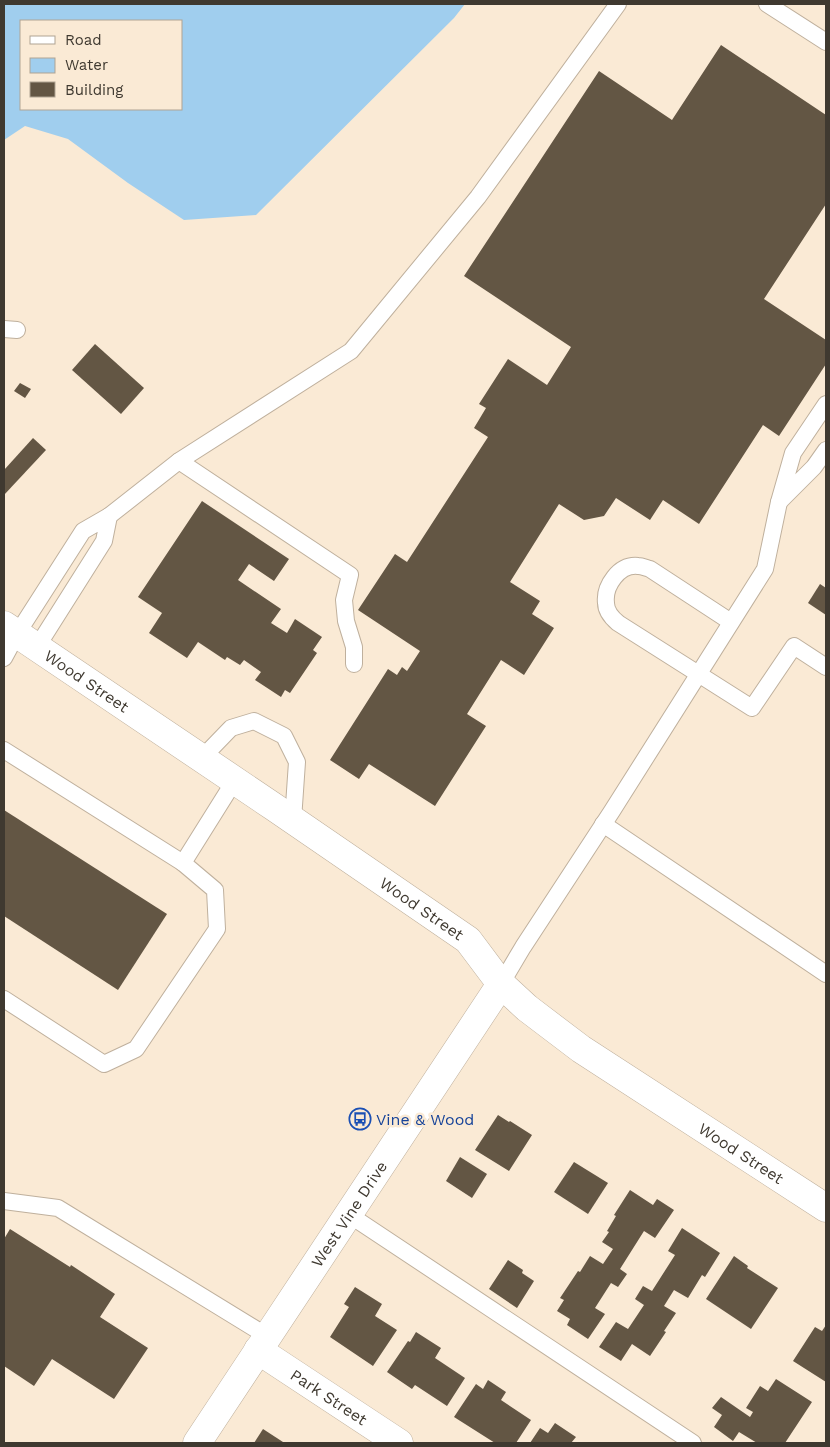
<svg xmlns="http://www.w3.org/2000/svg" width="830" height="1447" viewBox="0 0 830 1447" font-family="'Work Sans',sans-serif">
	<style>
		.water { fill: #a0ceee; fill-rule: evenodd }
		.building { fill: #635644 }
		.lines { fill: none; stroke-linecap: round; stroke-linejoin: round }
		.service-casing { stroke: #bfb09d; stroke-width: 18 }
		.minor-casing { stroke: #bfb09d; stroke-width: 29 }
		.tertiary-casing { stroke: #bfb09d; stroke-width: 29 }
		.service { stroke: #fff; stroke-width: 16 }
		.minor { stroke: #fff; stroke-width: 28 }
		.tertiary { stroke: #fff; stroke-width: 28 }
		.labels { text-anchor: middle; stroke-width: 5; stroke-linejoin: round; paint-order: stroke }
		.street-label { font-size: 16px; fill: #3f3930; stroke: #faead5 }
		.transit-label { font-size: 16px; fill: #164399; stroke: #faead5; text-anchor: start }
	</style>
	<rect width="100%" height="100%" fill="#faead5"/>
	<path class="water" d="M4 4H465L454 18 256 215 184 220 128 183 68 139 25 126 4 140ZM21 21H181V109H21Z"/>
	<g class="building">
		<path d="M721 45 826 115V204L764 299 826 340V364L779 436 763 425 699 524 663 500 650 520 616 498 604 516 584 520 559 504 510 582 540 601 532 614 554 628 524 675 501 660 467 714 486 726 435 806 369 764 359 779 330 760 388 669 397 675 402 667 407 671 420 651 358 610 395 554 407 562 488 437 474 428 486 408 479 404 508 359 547 385 571 347 464 276 599 71 672 120Z"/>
		<path d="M95 344 144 388 121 414 72 370Z"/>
		<path d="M20 383 31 389 25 398 14 391Z"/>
		<path d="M33 438 46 450 4 495V470Z"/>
		<path d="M202 501 289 559 274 581 249 564 238 580 281 609 271 623 287 633 295 619 322 637 313 650 317 653 290 693 285 690 281 697 255 680 261 672 244 660 240 665 227 657 225 660 198 642 187 658 149 633 162 613 138 597Z"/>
		<path d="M820 584 826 588V615L808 603Z"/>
		<path d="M4 810 167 914 118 990 4 916Z"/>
		<path d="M498 1115 509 1122 510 1121 532 1135 509 1171 475 1150Z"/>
		<path d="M460 1157 487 1174 472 1198 446 1181Z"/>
		<path d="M574 1162 608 1183 588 1214 554 1192Z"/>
		<path d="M630 1190 653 1205 657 1199 674 1210 655 1238 644 1231 620 1269 627 1274 618 1287 611 1283 595 1308 605 1314 588 1339 567 1325 570 1319 557 1311 564 1300 560 1298 578 1271 580 1272 590 1256 603 1264 613 1249 602 1242 609 1232 607 1231 616 1216 614 1215Z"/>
		<path d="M682 1228 720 1253 705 1277 702 1275 688 1298 674 1290 664 1306 676 1313 664 1331 666 1332 650 1356 632 1344 621 1361 599 1347 616 1322 628 1329 644 1305 635 1299 643 1286 652 1291 675 1255 668 1251Z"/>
		<path d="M10 1229 70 1267 71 1265 115 1294 100 1317 148 1348 114 1399 52 1359 34 1386 4 1366V1239Z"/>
		<path d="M734 1256 748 1266 747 1268 778 1288 751 1329 706 1299Z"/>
		<path d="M508 1260 523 1270 522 1273 534 1281 517 1308 489 1289Z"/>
		<path d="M355 1287 382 1304 375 1316 397 1330 373 1366 330 1337 349 1307 344 1304Z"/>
		<path d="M826 1325V1382L793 1361 815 1327 822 1331Z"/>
		<path d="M416 1332 441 1348 435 1358 465 1378 447 1406 415 1385 412 1389 387 1372 408 1341 410 1342Z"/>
		<path d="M776 1379 812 1402 785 1443H757L739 1432 733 1441 714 1427 722 1415 712 1408 721 1397 750 1417 753 1412 746 1408 760 1386 768 1391Z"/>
		<path d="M488 1380 506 1392 501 1400 531 1420 516 1443H495L454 1417 476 1384 483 1389Z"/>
		<path d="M555 1423 576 1437 571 1443H530L540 1428 548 1433Z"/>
		<path d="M263 1429 283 1442 282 1443H254Z"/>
	</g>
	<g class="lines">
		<g class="service-casing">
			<g id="service">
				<path d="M767 4 826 42"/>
				<path d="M4 329 17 330"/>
				<path d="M826 404 793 453 779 502 814 467 826 450"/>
				<path d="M179 461 350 575 344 600 346 621 354 647V664"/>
				<path d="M109 516 179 461 351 351 478 197 618 4"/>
				<path d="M731 622 650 569C646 568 642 566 638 566 619 564 604 586 606 603 606 612 612 618 618 623L752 708 794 646 826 667"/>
				<path d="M4 658 17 634 83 531 109 516 104 541 37 647"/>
				<path d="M4 750 183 863"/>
				<path d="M202 758 231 728 254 721 284 736 297 762 293 820"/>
				<path d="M603 824 826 974"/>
				<path d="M501 984 523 947 612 811 765 569 779 502"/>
				<path d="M4 999 104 1064 136 1049 217 929 215 890 183 863 235 780"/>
				<path d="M4 1201 58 1208 267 1336"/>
				<path d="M348 1214 693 1443"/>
			</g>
		</g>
		<g class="minor-casing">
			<g id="minor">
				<path id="s1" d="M4 625 274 807 468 940 501 984 527 1008 581 1049 826 1208"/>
				<path id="s2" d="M258 1350 399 1443"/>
			</g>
		</g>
		<g class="tertiary-casing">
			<g id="tertiary">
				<path id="s3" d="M197 1443 501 984"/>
			</g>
		</g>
		<use href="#service" class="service"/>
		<use href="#minor" class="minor"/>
		<use href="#tertiary" class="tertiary"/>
	</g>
	<defs>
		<g id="bus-ring" transform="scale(1.125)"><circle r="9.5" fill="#faead5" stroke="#1a4fb4" stroke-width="1.5"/><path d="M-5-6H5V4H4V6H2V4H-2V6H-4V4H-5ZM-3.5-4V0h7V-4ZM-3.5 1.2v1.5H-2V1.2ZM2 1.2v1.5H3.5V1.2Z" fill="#1a4fb4"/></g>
	</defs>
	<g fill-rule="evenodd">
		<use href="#bus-ring" x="360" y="1119"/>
	</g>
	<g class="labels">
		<g class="street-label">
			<text dy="6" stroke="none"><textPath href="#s1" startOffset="100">Wood Street</textPath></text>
			<text dy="6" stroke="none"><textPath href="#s1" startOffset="505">Wood Street</textPath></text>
			<text dy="6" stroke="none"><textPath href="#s1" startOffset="910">Wood Street</textPath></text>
			<text dy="6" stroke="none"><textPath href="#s3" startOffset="275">West Vine Drive</textPath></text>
			<text dy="6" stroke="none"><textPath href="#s2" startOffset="85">Park Street</textPath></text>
		</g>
		<g class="transit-label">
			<text x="376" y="1125">Vine &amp; Wood</text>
		</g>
	</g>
	<rect width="830" height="1447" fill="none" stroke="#3f3930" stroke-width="10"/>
	<rect x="20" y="20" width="162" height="90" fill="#faead5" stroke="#afa393"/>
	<rect x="30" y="36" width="25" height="8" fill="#ffffff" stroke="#afa393"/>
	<text x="65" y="45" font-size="15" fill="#3f3930">Road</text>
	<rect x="30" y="58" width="25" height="15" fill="#a0ceee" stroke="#afa393"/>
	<text x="65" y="70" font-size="15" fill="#3f3930">Water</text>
	<rect x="30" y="82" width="25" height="15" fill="#635644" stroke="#afa393"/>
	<text x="65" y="95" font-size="15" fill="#3f3930">Building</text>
</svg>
